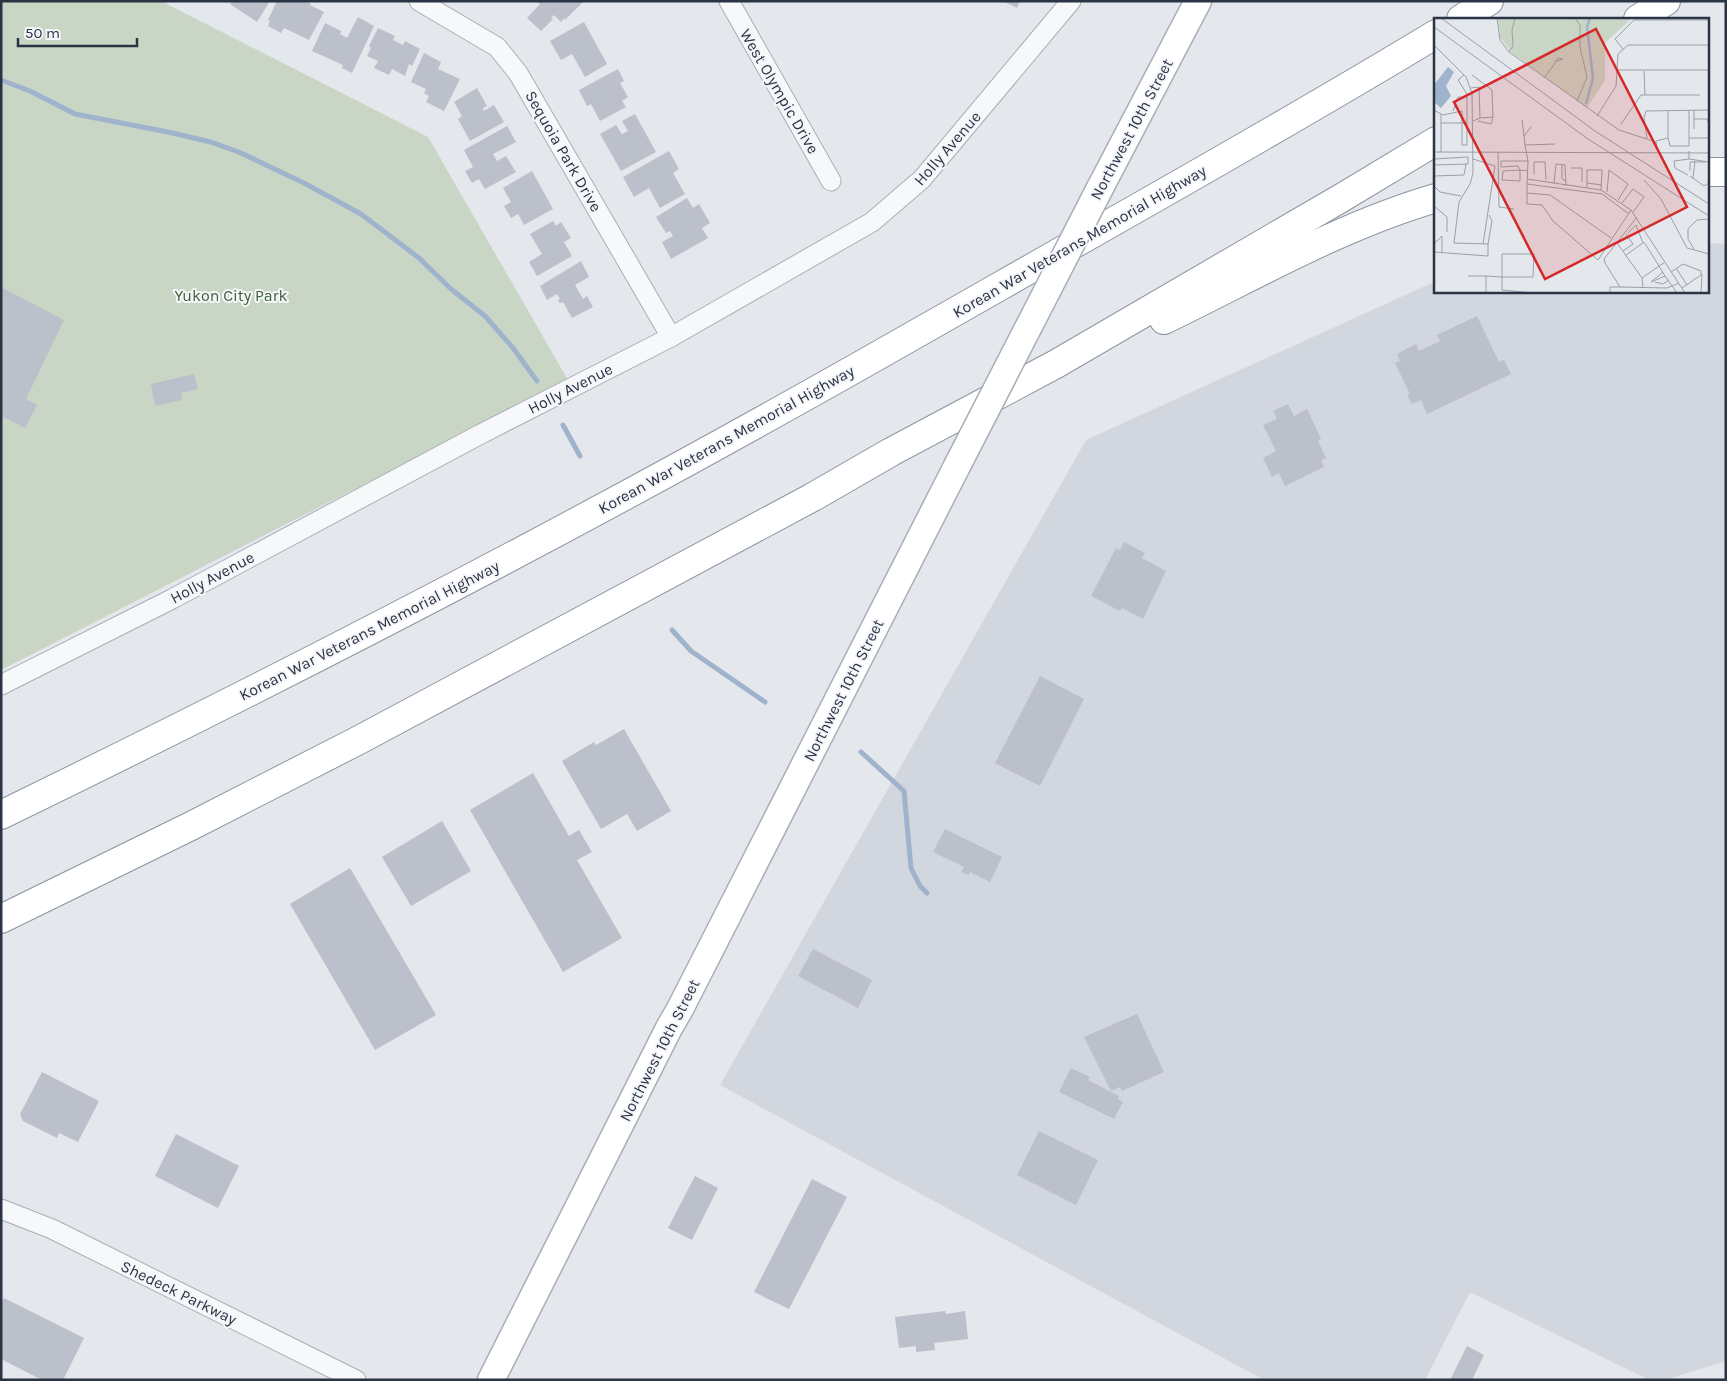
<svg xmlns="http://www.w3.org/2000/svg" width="1727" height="1381" viewBox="0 0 1727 1381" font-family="Karla,sans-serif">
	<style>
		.built { fill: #d2d6de }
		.green { fill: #c9d6c5 }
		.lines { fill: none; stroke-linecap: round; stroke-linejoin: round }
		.stream { stroke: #9fb4cc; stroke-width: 5 }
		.building { fill: #bbc0ca }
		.minor-casing { stroke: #a9aeb7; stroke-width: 21 }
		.secondary-casing { stroke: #a9aeb7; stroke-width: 29 }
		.motorway-casing { stroke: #8b94a3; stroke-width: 30 }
		.minor { stroke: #f7f8fa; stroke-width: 19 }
		.secondary { stroke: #fff; stroke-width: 26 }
		.motorway { stroke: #fff; stroke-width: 28 }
		.secondary-bridge-casing { stroke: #a9aeb7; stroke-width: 29; stroke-linecap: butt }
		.secondary-bridge { stroke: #fff; stroke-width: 26 }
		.labels { text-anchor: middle; stroke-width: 4; stroke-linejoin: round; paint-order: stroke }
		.street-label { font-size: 16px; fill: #2b3445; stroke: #f4f6f9 }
		.park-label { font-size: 16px; fill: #3f6138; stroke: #f4f6f9 }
		.inset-river { fill: none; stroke: #9fb4cc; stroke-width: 2.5 }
		.inset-road { fill: none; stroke: #9a9fa9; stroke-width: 1 }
		.view { fill: #d62828; fill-opacity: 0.15; stroke: #d62828; stroke-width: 2.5 }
		.inset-edge { fill: none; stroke: #2b3445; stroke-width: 2.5 }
	</style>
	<rect width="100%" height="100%" fill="#e4e7ec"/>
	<path class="built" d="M1708 243 1726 244V1361L1665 1380H1649L1470 1292 1425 1380H1264L720 1085 1086 440 1436 281V291H1708Z"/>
	<path class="green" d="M1 1H161L428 137 568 380 1 670Z"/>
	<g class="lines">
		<g class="stream">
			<path d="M1 80 30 91 75 114 168 132 211 142 241 153 304 183 361 214 419 258 451 289 485 316 513 348 537 381"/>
			<path d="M563 425 580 456"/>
			<path d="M672 630 691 651 765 702"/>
			<path d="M861 752 904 791 911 868 920 886 927 893"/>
		</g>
	</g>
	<g class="building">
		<path d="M232 1H270L257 22 230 4Z"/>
		<path d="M277 1H306L311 4 310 5 324 12 309 40 284 28 281 33 268 26 270 21 268 20Z"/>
		<path d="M536 1H584L565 20 564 18 561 22 554 15 551 18 553 19 541 31 527 18 540 4Z"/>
		<path d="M1003 1H1020L1017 8Z"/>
		<path d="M358 17 374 26 352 73 342 68 343 65 312 51 325 23 341 31 340 34 347 38Z"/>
		<path d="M584 22 607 64 585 77 572 54 561 60 550 41Z"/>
		<path d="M378 28 395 36 393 40 403 45 405 41 420 49 412 66 409 64 405 76 392 69 389 75 374 68 378 61 367 56 371 48 369 46Z"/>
		<path d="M424 53 441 62 438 69 460 79 444 111 426 102 429 96 424 93 426 89 411 82Z"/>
		<path d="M618 69 624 81 620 83 628 97 622 101 626 107 600 121 591 104 587 106 579 90Z"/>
		<path d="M477 88 487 106 483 108 484 111 494 105 504 122 470 141 458 119 462 116 454 102Z"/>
		<path d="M635 114 656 152 621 171 600 134 616 125 622 134 628 131 622 121Z"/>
		<path d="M507 126 516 142 493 154 497 161 506 156 516 172 485 189 479 179 472 183 465 171 473 167 464 150Z"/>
		<path d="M669 151 679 169 673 173 685 194 660 208 649 188 634 197 623 177Z"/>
		<path d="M532 171 553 209 524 225 518 214 511 218 504 206 511 202 503 188Z"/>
		<path d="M687 198 693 208 699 204 710 223 702 228 708 238 671 259 662 242 673 236 670 231 666 233 656 217Z"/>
		<path d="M553 221 556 226 561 222 571 238 564 242 572 256 537 276 529 262 542 254 530 234Z"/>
		<path d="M581 261 589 277 575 285 583 299 587 296 593 307 572 318 563 302 560 303 558 300 560 299 557 294 547 300 540 286Z"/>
		<path d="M1 287 64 320 26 399 37 405 25 428 1 416Z"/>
		<path d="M1477 316 1499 362 1504 360 1511 374 1427 414 1421 400 1412 404 1407 395 1410 394 1395 363 1400 361 1397 354 1416 344 1419 351 1440 341 1437 335Z"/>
		<path d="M194 374 198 389 181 393 182 400 155 406 151 384Z"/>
		<path d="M1288 404 1294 416 1307 409 1321 439 1318 441 1326 458 1321 460 1324 467 1285 486 1279 473 1272 477 1263 458 1276 451 1263 425 1277 419 1273 411Z"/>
		<path d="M1124 542 1145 553 1142 558 1166 571 1143 619 1122 608 1120 611 1091 596 1116 548 1120 550Z"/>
		<path d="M1040 676 1084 699 1040 786 995 763Z"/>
		<path d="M624 729 671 811 637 831 627 814 601 829 562 761 594 742 596 745Z"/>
		<path d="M533 773 569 836 579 830 592 852 577 860 622 938 563 972 470 810Z"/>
		<path d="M442 821 471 871 411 906 382 857Z"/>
		<path d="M945 829 1002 857 990 882 970 872 969 875 961 872 964 867 933 852Z"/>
		<path d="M350 868 436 1015 375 1050 290 904Z"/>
		<path d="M813 949 872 980 858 1008 798 976Z"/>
		<path d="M1137 1014 1164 1072 1122 1091 1120 1087 1111 1091 1084 1037Z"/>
		<path d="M1071 1068 1090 1077 1088 1080 1119 1096 1118 1099 1123 1102 1114 1119 1059 1092Z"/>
		<path d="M42 1072 99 1101 78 1142 59 1133 57 1138 23 1121 20 1114Z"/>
		<path d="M1039 1131 1098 1160 1076 1205 1017 1175Z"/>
		<path d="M176 1134 239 1166 218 1208 155 1176Z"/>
		<path d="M695 1176 718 1188 692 1240 668 1228Z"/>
		<path d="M812 1179 847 1197 789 1309 754 1292Z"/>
		<path d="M4 1298 84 1338 63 1380H42L1 1359V1304Z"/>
		<path d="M945 1311 946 1314 965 1311 968 1339 934 1343 935 1350 916 1352V1346L899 1348 895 1317Z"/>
		<path d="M1467 1346 1484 1355 1472 1380H1450Z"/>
	</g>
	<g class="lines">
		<g class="minor-casing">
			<g id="minor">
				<path d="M419 1 497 47 518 73 671 337"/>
				<path d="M729 1 831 181"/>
				<path d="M1 685 172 599 477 436 671 337 872 222 922 179 1071 1"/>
				<path d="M1 1209 52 1229 356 1380"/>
			</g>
		</g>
		<g class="secondary-casing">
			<g id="secondary">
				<path d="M1100 188 1198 1"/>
				<path d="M491 1380 669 1028 680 1009 956 468"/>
			</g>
		</g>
		<g class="motorway-casing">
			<g id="motorway">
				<path d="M1461 19 1489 1"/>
				<path d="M1638 19 1666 1"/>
				<path d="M1708 172H1726"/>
				<path d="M1164 320C1253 277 1340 226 1436 198"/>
				<path d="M1 815C264 687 525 553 781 410 855 369 928 327 1002 285 1147 202 1293 121 1436 34"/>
				<path d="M1 919 191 826 359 740 813 497 891 452 1056 364 1343 197 1436 141"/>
			</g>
		</g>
		<use href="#minor" class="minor"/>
		<use href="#secondary" class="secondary"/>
		<use href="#motorway" class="motorway"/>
		<g class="secondary-bridge-casing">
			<path id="secondary-bridge" d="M956 468 1100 188"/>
		</g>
		<use href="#secondary-bridge" class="secondary-bridge"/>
	</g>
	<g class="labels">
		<g class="street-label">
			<text transform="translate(780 91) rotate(60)" y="6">West Olympic Drive</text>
			<text transform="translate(1131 129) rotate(-62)" y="6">Northwest 10th Street</text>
			<text transform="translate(947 148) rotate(-49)" y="6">Holly Avenue</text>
			<text transform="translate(564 151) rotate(60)" y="6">Sequoia Park Drive</text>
			<text transform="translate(1079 241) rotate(-30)" y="6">Korean War Veterans Memorial Highway</text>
			<text transform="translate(570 388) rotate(-27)" y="6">Holly Avenue</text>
			<text transform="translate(726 439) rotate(-29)" y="6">Korean War Veterans Memorial Highway</text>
			<text transform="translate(212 577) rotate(-28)" y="6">Holly Avenue</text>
			<text transform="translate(369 630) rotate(-27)" y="6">Korean War Veterans Memorial Highway</text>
			<text transform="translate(843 690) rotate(-63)" y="6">Northwest 10th Street</text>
			<text transform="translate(659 1050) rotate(-63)" y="6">Northwest 10th Street</text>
			<text transform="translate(179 1292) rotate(26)" y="6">Shedeck Parkway</text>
		</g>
		<g class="park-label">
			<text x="231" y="301">Yukon City Park</text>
		</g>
	</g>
	<g transform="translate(1434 18)">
		<rect width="275" height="275" fill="#e4e7ec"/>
		<path d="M64 0H196V2L171 25V62L153 90 78 35 66 19Z" fill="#c9d6c5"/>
		<path d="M14 49 20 54 12 68 17 78 7 90 0 84V67Z" fill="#9fb4cc"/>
		<path class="inset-river" d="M152 86 159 60 153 9 156 0"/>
		<path class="inset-road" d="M7 0 161 113 275 186M63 0 66 22 75 34 185 112 222 124 224 134M141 0 146 7V29L153 59 143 83M0 9 154 121 275 198M0 27 32 59 38 75 39 155 36 166 25 184 20 225 54 226 58 203 55 197M189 31 181 21 200 2H275M75 34 79 28 78 12 81 0M184 52H275M210 53 211 77M30 57 24 62 33 76V105M38 57 58 72 59 99 46 100M110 60 119 48 124 40 129 41 121 44M37 70 45 69 46 100 39 103M0 92 9 97 28 93M19 93 24 79H33M7 96V134M163 98 182 68 184 36 194 27H275M260 101H273L275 106M88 102 90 118M44 103 57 106 59 99M7 105H33V127H28V93M187 106 207 77H266M260 111V92M213 120 210 100 212 93 275 92M234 120 236 128H255V92M255 120H275M222 123 234 120V93M91 127 90 118 97 109M255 133V141L275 144M0 134 275 135M64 134 65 189 80 191M0 141 34 139V146M39 141 61 148 49 226M0 147 34 146M128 147V161L132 163M137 150H148V164M86 152V163L68 162 69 153ZM94 153 86 152 84 148 67 149V143H94M256 153V144H272M100 156V144H111L112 162M254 157 241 150 240 143 255 141M0 158 30 157 32 146M256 158 270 168 275 165M259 160 261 143M93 161 167 172 197 192 164 242 119 203 108 187 93 186V166L94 143 91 127 121 126M210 162 227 181 253 230 275 236M120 165 122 146 131 147 132 168M153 165 168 167M93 166 168 176 195 196M0 168 6 174 27 178M153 169V152H168L167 172M173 174 175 152 194 166 184 182M93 175 116 177 177 220M188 185 199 171 210 179 199 194M0 188 13 199V214M197 192 251 275M203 199 170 241 171 245 186 269 233 270 245 265M210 224 225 248 230 245M183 225 208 260 209 270M0 226 8 218V234M260 231 254 221V211L263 202 275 201M189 233 199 226 192 216M0 234 54 238V226M192 237 209 225 202 207 194 215M242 250 253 267M237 254 249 246 267 253V257L248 270M34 258H52L68 259H99L100 236H68V272L99 275M208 260 225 248 231 258M217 264 231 258 243 275M217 264 229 254M221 264 229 266 235 262M52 275V258M176 275V269H186M267 275 268 256"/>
		<path class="view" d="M162 11 253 189 111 261 20 84Z"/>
		<rect width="275" height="275" class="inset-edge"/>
	</g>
	<rect width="1727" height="1381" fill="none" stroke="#2b3445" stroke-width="5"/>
	<path d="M18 38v8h119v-8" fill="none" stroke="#2b3445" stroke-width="2.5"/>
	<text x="25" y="38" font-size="15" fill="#2b3445" stroke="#f4f6f9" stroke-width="4" paint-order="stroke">50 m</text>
</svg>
